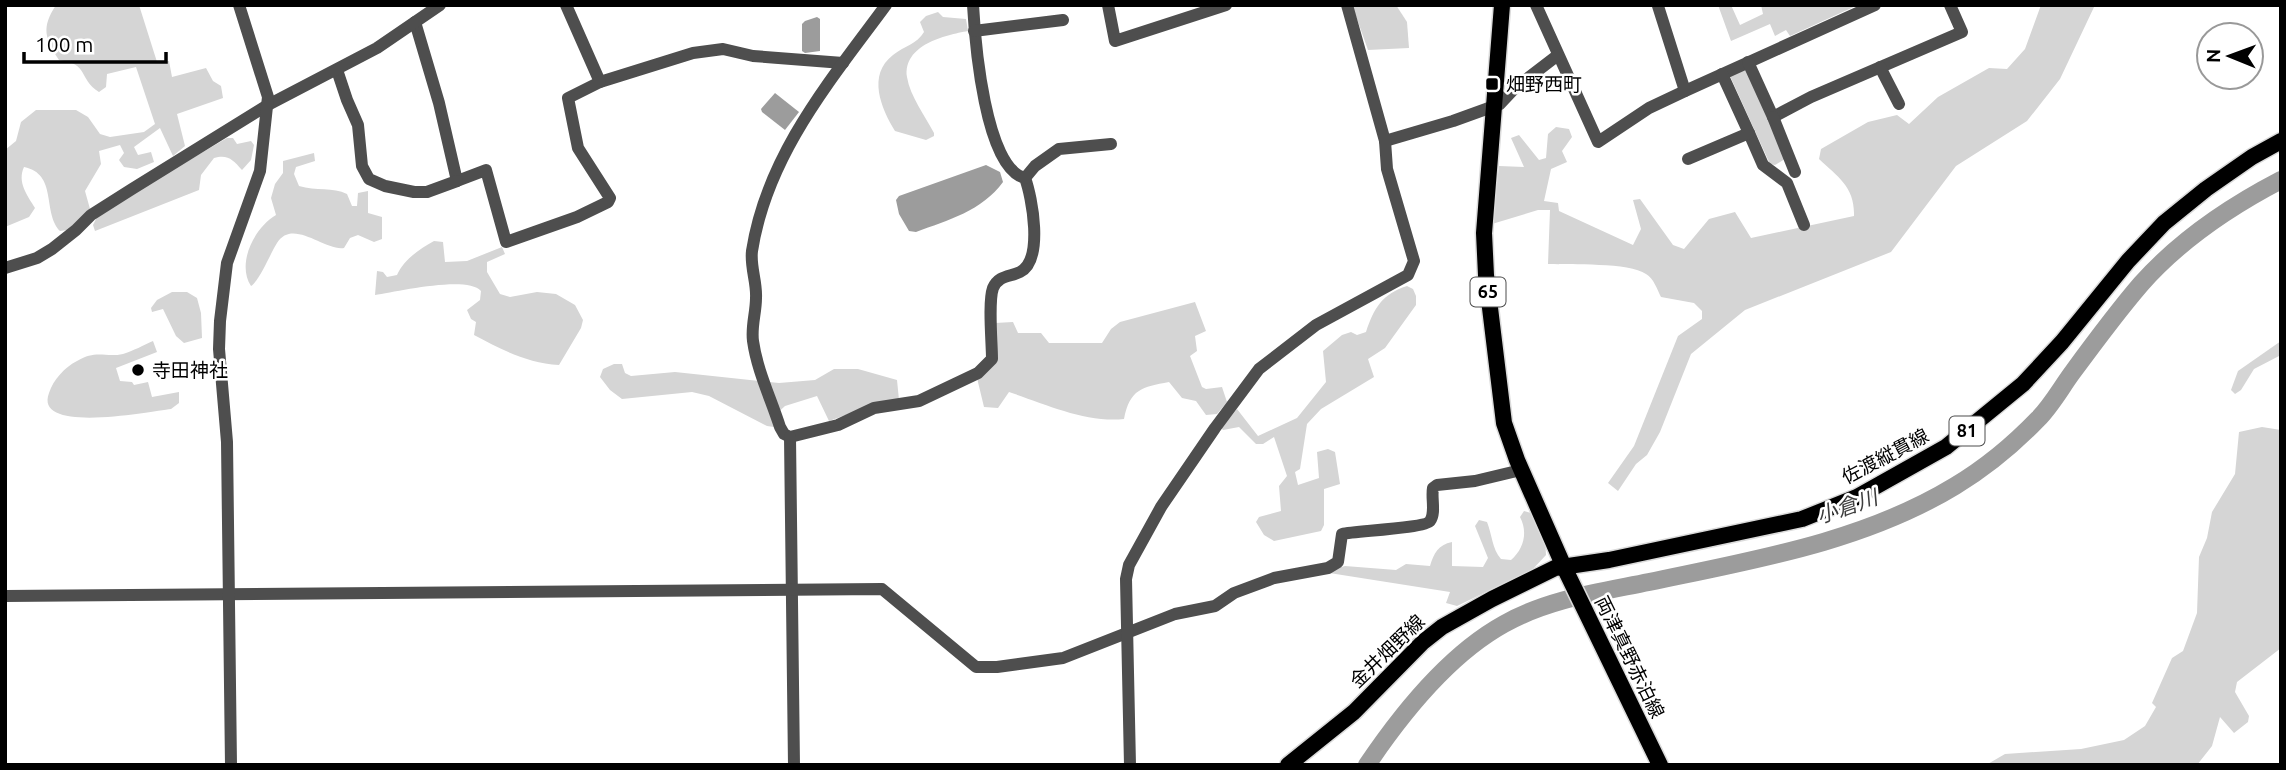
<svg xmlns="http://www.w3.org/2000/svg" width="2286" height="770" viewBox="0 0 2286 770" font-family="Ubuntu,'Noto Sans JP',sans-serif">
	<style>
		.green { fill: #d5d5d5 }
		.water { fill: #9c9c9c }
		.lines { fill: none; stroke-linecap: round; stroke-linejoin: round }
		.river { stroke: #9c9c9c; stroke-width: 18 }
		.major-casing { stroke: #dbdbdb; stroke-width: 19 }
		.minor { stroke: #4e4e4e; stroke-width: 12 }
		.major { stroke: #000; stroke-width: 16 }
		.poi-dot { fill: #000; stroke: #fff; stroke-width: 2.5 }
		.labels { text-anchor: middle; stroke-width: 5; stroke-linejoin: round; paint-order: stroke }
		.shield { fill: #fff; stroke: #4c4c4c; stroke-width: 2 }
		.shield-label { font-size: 18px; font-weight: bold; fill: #000 }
		.poi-label { font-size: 19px; fill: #000; stroke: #fff; text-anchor: start }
		.street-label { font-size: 19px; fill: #000; stroke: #fff }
		.water-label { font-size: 21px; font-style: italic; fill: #3d3d3d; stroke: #fff }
	</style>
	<rect width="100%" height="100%" fill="#fff"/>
	<g class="green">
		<path d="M56 5H139L157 62 169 61 172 77 206 68 213 81 221 86 223 98 177 114 185 146 173 156 160 128 134 147 138 155 151 152 154 162 137 169 124 167 119 160 124 153 120 145 99 151 101 164 85 191 90 209 68 230 60 231C42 212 58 174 24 167 17 182 27 195 35 208L29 217 5 227V150L16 141 21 122 36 110H76L88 117 100 134 110 137 144 132 155 124 136 67 107 74 106 87 99 92C78 79 90 64 59 60 45 38 41 28 56 5Z"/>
		<path d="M1352 5H1396L1407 22 1409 48 1368 50Z"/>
		<path d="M1718 5H1731L1740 25 1763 14 1761 5H1858L1790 36 1786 30 1775 36 1770 24 1731 41Z"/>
		<path d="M2041 5H2095L2060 79 2027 121 1956 166 1891 252 1745 310 1691 354 1660 432 1647 455 1636 464 1618 491 1608 483 1634 446 1678 336 1702 319V311L1694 303 1661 297C1657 289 1654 279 1646 274 1629 262 1571 265 1548 264L1550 210H1538L1492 224 1499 166 1524 167 1511 138 1519 135 1539 160 1546 158 1548 134 1556 127 1569 129 1572 137 1562 151 1567 162 1551 169 1544 201 1558 203 1559 211 1633 245 1641 229 1633 200 1640 199 1673 245 1684 249 1709 219 1735 212 1751 238 1854 216C1855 187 1838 177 1819 159L1821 149 1868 122 1897 115 1909 124 1938 97 1989 68 2007 69 2025 49Z"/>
		<path d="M938 12 943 17 966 19 968 31C945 35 903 45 907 77 910 96 925 116 934 133V136L926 140 895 131C881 108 867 75 893 55 904 46 917 44 924 32L920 22 926 16Z"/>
		<path d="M1744 68 1751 75 1785 159 1775 165 1770 164 1730 76Z"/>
		<path d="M227 138H233L237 144 251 141 254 145 251 160 242 170C233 160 228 154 214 158L201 175 199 190 95 231 93 225 97 217 114 204Z"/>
		<path d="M314 153 315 161 296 167 294 174 299 186C316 191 333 187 347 194L352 206H357L358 193 368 191V213L382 217V239L374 242 358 235 350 238 344 248C324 251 293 218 277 243 270 254 260 280 251 286 236 263 255 227 276 215L271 198 275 184 283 173V161Z"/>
		<path d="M434 241 443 242 445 262 467 261 502 247 505 254 487 262V272L500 294 510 297 537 292 556 294 575 305 583 320 581 328 559 365C527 363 502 350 474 335L476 322 471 319 467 310 480 300 481 291C467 275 396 292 375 295L377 271 383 272 387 277 397 275C404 259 420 249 434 241Z"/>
		<path d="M1407 286 1413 289 1416 296V305L1385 348 1368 359 1374 377 1321 409 1307 424 1300 469 1295 472 1298 485 1319 478 1317 452 1328 449 1335 452 1340 484 1324 489V525L1321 531 1274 541 1264 535 1256 522 1259 517 1281 511 1279 486 1287 476 1274 437 1263 444H1256L1239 427 1223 430 1221 428 1237 409 1258 436 1297 418 1326 382 1323 351 1342 335 1351 332 1357 335 1366 332C1374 308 1382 294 1407 286Z"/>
		<path d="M172 292H187L197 298 201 313 202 338 184 343 176 336 163 309 152 312 151 308 157 300Z"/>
		<path d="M1195 302 1206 331 1195 336 1197 351 1190 356 1202 387 1206 389 1222 387 1227 402 1217 414 1206 415 1196 401 1182 398 1169 382C1142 387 1130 389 1124 419 1086 423 1045 404 1009 392L998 408 984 407 977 378 995 363V323L1013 322 1018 333H1041L1049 343H1102L1111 329 1120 322Z"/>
		<path d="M153 341 157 352 116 368 120 381 132 382 134 385 148 382 152 397 179 392V403L171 409C152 411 33 435 49 393 53 380 65 367 77 361 97 349 105 358 123 354 133 351 144 345 153 341Z"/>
		<path d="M2281 341V355L2254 369 2241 390 2235 394 2231 390 2238 371Z"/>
		<path d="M614 364H622L625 373 631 376 675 372 779 383 815 380 834 369H858L897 380 899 400 879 403 829 421 817 396 785 406 773 417 774 427 767 426 709 396 692 392 622 399 610 390 600 377 603 369Z"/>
		<path d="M2262 427 2281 430V648L2237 682 2235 692 2249 716 2248 722 2234 733 2220 717 2212 746 2197 765H1986L2005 754 2081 749 2124 740 2145 726 2156 707 2152 703 2172 658 2183 651 2197 613 2199 557 2207 538 2212 512 2235 474 2239 432Z"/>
		<path d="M1524 511 1531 513 1545 539 1546 555 1533 569 1457 606 1446 603 1450 592 1323 572 1345 566 1396 570 1406 564 1430 566C1434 553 1438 545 1452 542V566L1483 567 1488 558 1475 526 1479 520 1487 522C1492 534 1492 549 1501 559L1511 560C1524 549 1528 532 1520 517Z"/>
	</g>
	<g class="water">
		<path d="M817 17 820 19V51L805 53 802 51V24L805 21Z"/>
		<path d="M775 93 799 112 785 130 762 112 761 109Z"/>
		<path d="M986 165 1000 172 1003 182C982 211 948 220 916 232L909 231 899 214 896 200 899 196Z"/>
	</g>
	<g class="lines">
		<path class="river" d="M1367 765C1402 713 1448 655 1504 624 1548 599 1600 592 1649 582 1753 560 1863 542 1955 486 1985 468 2014 444 2038 419 2051 406 2061 388 2072 373 2094 343 2116 313 2141 284 2180 240 2229 207 2281 180"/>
		<g class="major-casing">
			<g id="major">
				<path d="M1502 5 1484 233 1486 275 1504 423 1517 460 1564 567 1660 765"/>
				<path d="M1288 765 1354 712 1423 642 1442 627 1492 599 1555 568 1609 560 1802 519 1857 497 1946 447 2023 384 2062 342 2128 261 2164 223 2206 189 2252 157 2281 141"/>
			</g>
		</g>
		<g class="minor">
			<path d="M566 5 600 82 693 53 723 49 753 56 843 63"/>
			<path d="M886 5C830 81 767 155 752 251 750 267 757 282 756 298 756 313 751 326 753 341 757 370 771 399 780 427L784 434 790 437 838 425 874 408 919 401 978 373 992 359C992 343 988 302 993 288 999 275 1010 277 1020 272 1044 260 1032 197 1025 178 985 169 975 41 973 5"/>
			<path d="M1108 5 1115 41 1226 5"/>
			<path d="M1536 5 1598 142 1649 108 1685 91 1875 5"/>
			<path d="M1658 6 1685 91"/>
			<path d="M415 22 439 103 457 181 486 170 506 242 577 217 608 202 610 198 578 148 568 98 600 82"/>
			<path d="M974 31 1063 20"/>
			<path d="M1748 62 1773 117 1811 97 1962 32 1950 5"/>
			<path d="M1880 67 1899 104"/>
			<path d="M337 70 347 100 358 125 362 166 369 179 385 186 414 192H427L457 181"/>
			<path d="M1773 117 1795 172"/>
			<path d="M1749 133 1763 165 1787 183 1804 225"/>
			<path d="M1385 141 1453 121 1500 104 1515 88 1558 55"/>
			<path d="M1688 159 1749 133 1722 74"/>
			<path d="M1025 178 1035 166 1059 149 1111 144"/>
			<path d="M5 268 37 258 52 249 76 230 91 215 132 189 266 106 377 48 440 5"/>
			<path d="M790 437 794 765"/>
			<path d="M5 596 882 589 976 667H997L1063 658 1175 614 1215 606 1234 593 1274 578 1328 568 1338 562 1342 534C1356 531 1425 528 1430 521 1436 513 1431 498 1433 488L1437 485 1475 481 1521 470"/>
			<path d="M231 765 227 442 219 349 220 321 227 263 260 171 268 97 239 5"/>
			<path d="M1130 765 1126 579 1129 565 1161 507 1215 428 1259 369 1316 325 1408 275 1414 261 1387 169 1385 141 1347 5"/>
		</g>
		<use href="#major" class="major"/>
	</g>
	<g class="poi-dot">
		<rect x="1485" y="77" width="14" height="14" rx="3.5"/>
		<circle cx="138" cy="370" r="7"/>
	</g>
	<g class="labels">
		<g class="shield">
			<rect x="1470.5" y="277.5" width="35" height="29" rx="5"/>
			<rect x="1949.5" y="416.5" width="35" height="29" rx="5"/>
		</g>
		<g class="shield-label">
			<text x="1488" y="298">65</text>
			<text x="1967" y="437">81</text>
		</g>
		<g class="poi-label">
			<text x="1506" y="91">畑野西町</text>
			<text x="152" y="377">寺田神社</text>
		</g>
		<g class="street-label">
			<text transform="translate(1885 456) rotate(-28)" y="7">佐渡縦貫線</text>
			<text transform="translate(1387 651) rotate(-44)" y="7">金井畑野線</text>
			<text transform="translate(1630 657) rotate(64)" y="7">両津真野赤泊線</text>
		</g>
		<g class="water-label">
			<text transform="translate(1847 507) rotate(-19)" y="7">小倉川</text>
		</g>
	</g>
	<rect width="2286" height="770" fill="none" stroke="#000000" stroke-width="14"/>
	<g transform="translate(2230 56) rotate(271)"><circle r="33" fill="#ffffff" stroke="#999999" stroke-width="2"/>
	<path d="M0-5L12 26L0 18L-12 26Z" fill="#000000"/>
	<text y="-10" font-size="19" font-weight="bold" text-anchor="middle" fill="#000000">N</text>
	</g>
	<path d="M24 52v10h142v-10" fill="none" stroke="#000000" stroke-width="3.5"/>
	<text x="35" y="52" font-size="21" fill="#000000" stroke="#ffffff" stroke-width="5" paint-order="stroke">100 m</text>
</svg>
